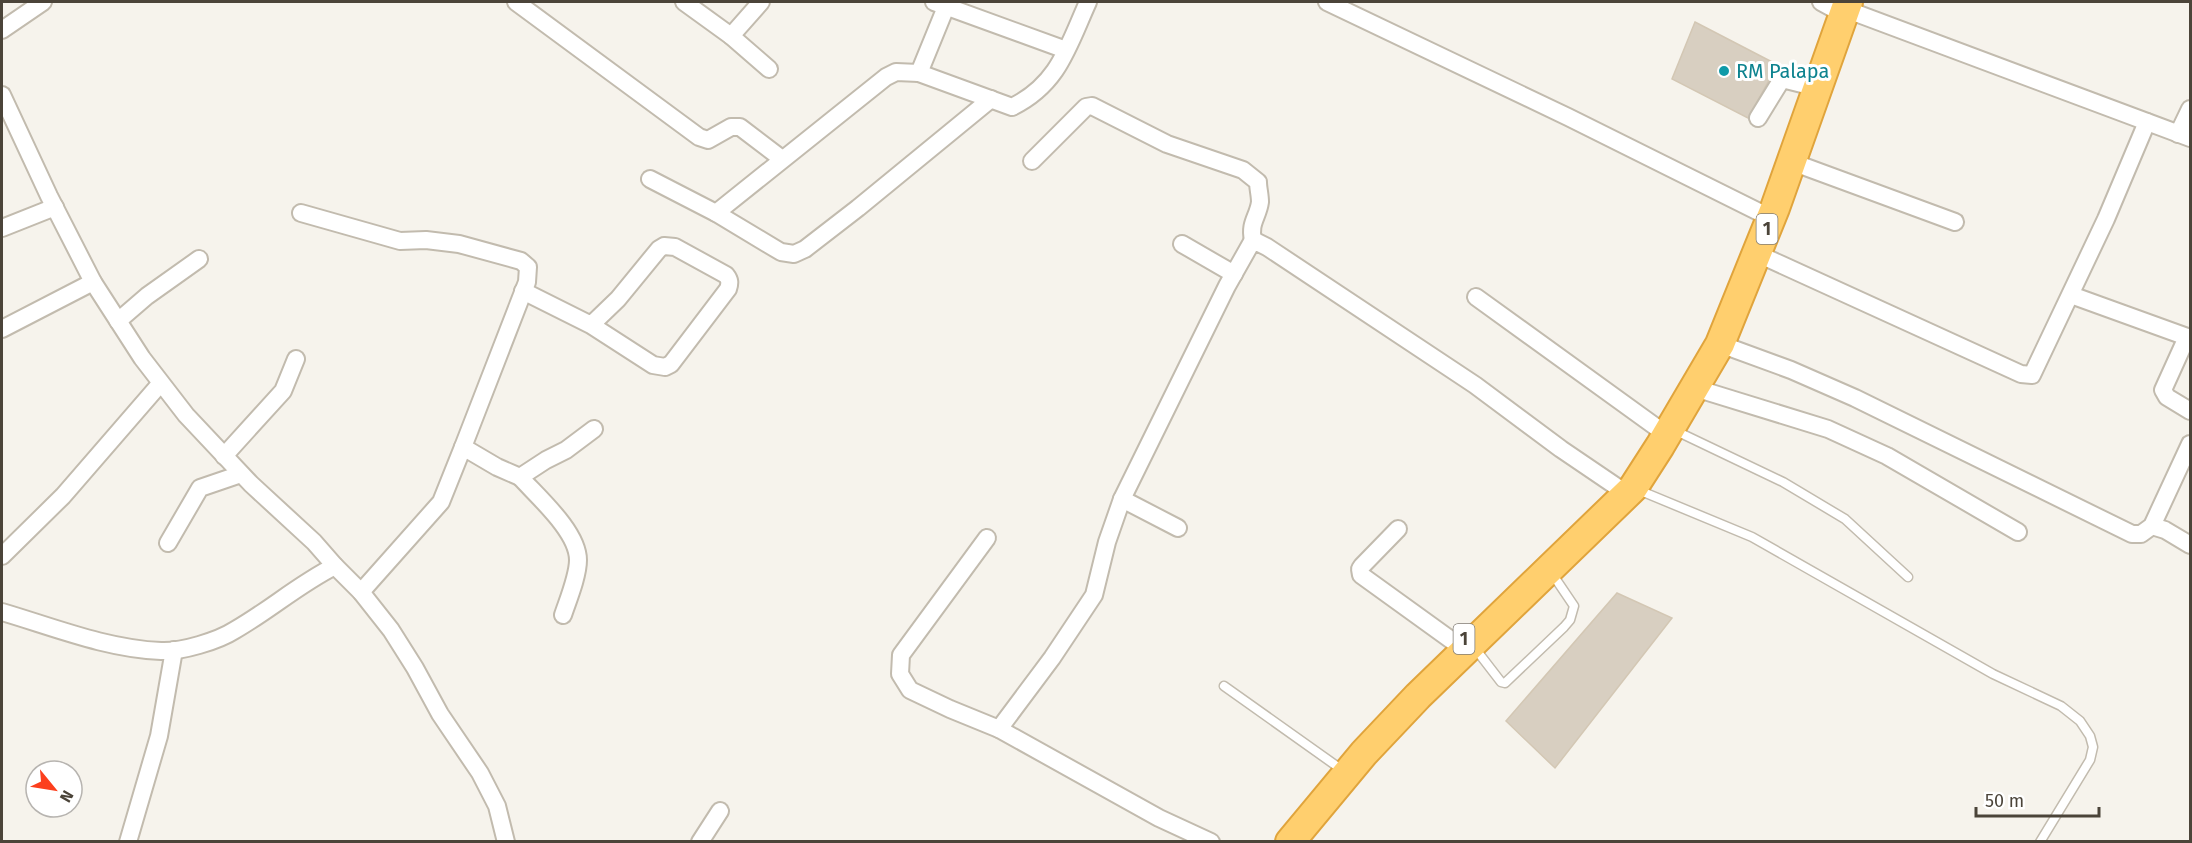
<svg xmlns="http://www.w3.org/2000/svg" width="2192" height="843" viewBox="0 0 2192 843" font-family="'Fira Sans',sans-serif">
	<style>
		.building { fill: #d8cfc1; stroke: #d3c7b4; stroke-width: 1.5 }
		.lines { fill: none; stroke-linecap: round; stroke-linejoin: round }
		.lane-casing { stroke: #c2bbae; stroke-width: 11 }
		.street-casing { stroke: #c2bbae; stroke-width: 20 }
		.highway-casing { stroke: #e0a43c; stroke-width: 32 }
		.lane { stroke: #fff; stroke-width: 8 }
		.street { stroke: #fff; stroke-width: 16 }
		.highway { stroke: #ffcf6e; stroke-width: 28 }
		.culture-dot { fill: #0f9aa8; stroke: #fff; stroke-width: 2 }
		.labels { text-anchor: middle; stroke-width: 6; stroke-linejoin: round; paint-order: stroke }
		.shield { fill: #fff; stroke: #817c74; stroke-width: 1.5 }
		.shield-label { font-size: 18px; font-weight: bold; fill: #4b4439 }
		.culture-label { font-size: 20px; fill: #0d838f; stroke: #fff; text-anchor: start }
	</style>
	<rect width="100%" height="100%" fill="#f6f3ec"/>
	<g class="building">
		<path d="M1695 22 1774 63 1768 82 1748 118 1672 79Z"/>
		<path d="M1617 593 1672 618 1555 768 1506 721Z"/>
	</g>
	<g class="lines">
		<g class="lane-casing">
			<g id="lane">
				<path d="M1674 430 1783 482 1845 519 1908 577"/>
				<path d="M1636 489 1752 537 1993 674 2061 706 2080 721 2090 736 2093 747 2090 760 2040 842"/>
				<path d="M1474 647 1501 682 1505 683 1564 627 1570 620 1574 606 1551 572"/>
				<path d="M1224 686 1338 767"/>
			</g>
		</g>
		<g class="street-casing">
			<g id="street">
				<path d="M516 2 699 137 708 140 731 127H740L782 159"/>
				<path d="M684 2 731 36 769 69"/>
				<path d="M934 2 1066 50"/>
				<path d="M1327 2 1568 117 1771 218"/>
				<path d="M1821 2 1843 14"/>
				<path d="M1845 9 2190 138"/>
				<path d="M2 30 43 2"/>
				<path d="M731 36 761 2"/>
				<path d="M919 73 948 2"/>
				<path d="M2 95 49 196 93 282 142 358 186 415 251 484 314 542 335 566 361 592 391 630 415 668 440 714 480 773 497 806 506 842"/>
				<path d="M1758 118 1782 79 1818 88"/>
				<path d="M2178 134 2190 109"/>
				<path d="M1032 161 1086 107 1092 106 1167 144 1243 170 1258 182C1258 188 1260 195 1260 202 1258 217 1249 223 1253 240"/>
				<path d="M1792 162 1955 222"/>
				<path d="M650 179 716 213 781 252 794 254 805 249 858 208 991 99"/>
				<path d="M301 213 400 241 426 240 459 244 521 261 528 267 527 282 463 447"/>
				<path d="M716 213 886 77 896 72 919 73 1012 107C1059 84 1068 46 1088 2"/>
				<path d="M2 228 55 207"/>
				<path d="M1182 244 1234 274"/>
				<path d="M1758 254 2021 374 2032 375 2106 219 2147 122"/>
				<path d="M523 291 591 325 653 365 665 367 671 364 728 289C730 283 730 280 726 275L675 247 664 246 659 249 618 299 591 325"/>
				<path d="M2071 295 2190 338"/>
				<path d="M1476 297 1667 435"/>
				<path d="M118 321 147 296 199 259"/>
				<path d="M2 329 93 282"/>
				<path d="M2187 337 2163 390 2167 397 2190 411"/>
				<path d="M1720 344 1791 370 1855 398 2132 534H2141L2152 526 2190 444"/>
				<path d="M1695 388 1828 429 1887 456 2018 532"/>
				<path d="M224 456 283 391 296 359"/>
				<path d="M520 477C539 498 578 532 578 560 578 576 568 600 563 615"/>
				<path d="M1122 499 1178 528"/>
				<path d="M2152 526 2165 530 2190 545"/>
				<path d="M1398 529 1362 566 1360 569 1361 575 1458 645"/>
				<path d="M987 538 901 655 900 674 910 690 950 709 999 729"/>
				<path d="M168 543 200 488 241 474"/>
				<path d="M2 556 63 496 160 384"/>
				<path d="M361 592 441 502 463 447 497 467 520 477 546 460 566 450 594 429"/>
				<path d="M2 612C53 627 107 649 161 651 181 652 218 641 235 630 270 610 299 584 335 566"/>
				<path d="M128 842 159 736 174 650"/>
				<path d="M700 842 720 811"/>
				<path d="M1211 842 1159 818 999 729 1052 658 1094 595 1107 542 1122 499 1227 286 1253 240 1267 247 1475 385 1561 449 1617 487"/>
			</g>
		</g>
		<g class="highway-casing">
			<path id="highway" d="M1290 842 1364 753 1418 696 1633 488 1660 446 1720 344 1775 208 1848 2"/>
		</g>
		<use href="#lane" class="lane"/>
		<use href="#street" class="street"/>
		<use href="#highway" class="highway"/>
	</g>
	<circle class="culture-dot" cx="1724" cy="71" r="6"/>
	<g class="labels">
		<g class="shield">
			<rect x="1756.5" y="214" width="21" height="30" rx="4.5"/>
			<rect x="1453.5" y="624" width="21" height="30" rx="4.5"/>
		</g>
		<g class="shield-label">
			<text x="1767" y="235">1</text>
			<text x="1464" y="645">1</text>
		</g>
		<g class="culture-label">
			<text x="1736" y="78">RM Palapa</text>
		</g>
	</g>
	<rect width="2192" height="843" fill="none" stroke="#4b4439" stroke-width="6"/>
	<g transform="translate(54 789) rotate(120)"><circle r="28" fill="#ffffff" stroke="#b7b4b0" stroke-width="1.5"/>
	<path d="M0-4.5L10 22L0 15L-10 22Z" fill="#fc3f1d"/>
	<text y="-9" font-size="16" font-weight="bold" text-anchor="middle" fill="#4b4439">N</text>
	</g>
	<path d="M1976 807v9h123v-9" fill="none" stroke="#4b4439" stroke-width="3"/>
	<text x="1985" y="807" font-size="18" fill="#4b4439" stroke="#ffffff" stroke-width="4.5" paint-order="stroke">50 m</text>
</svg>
